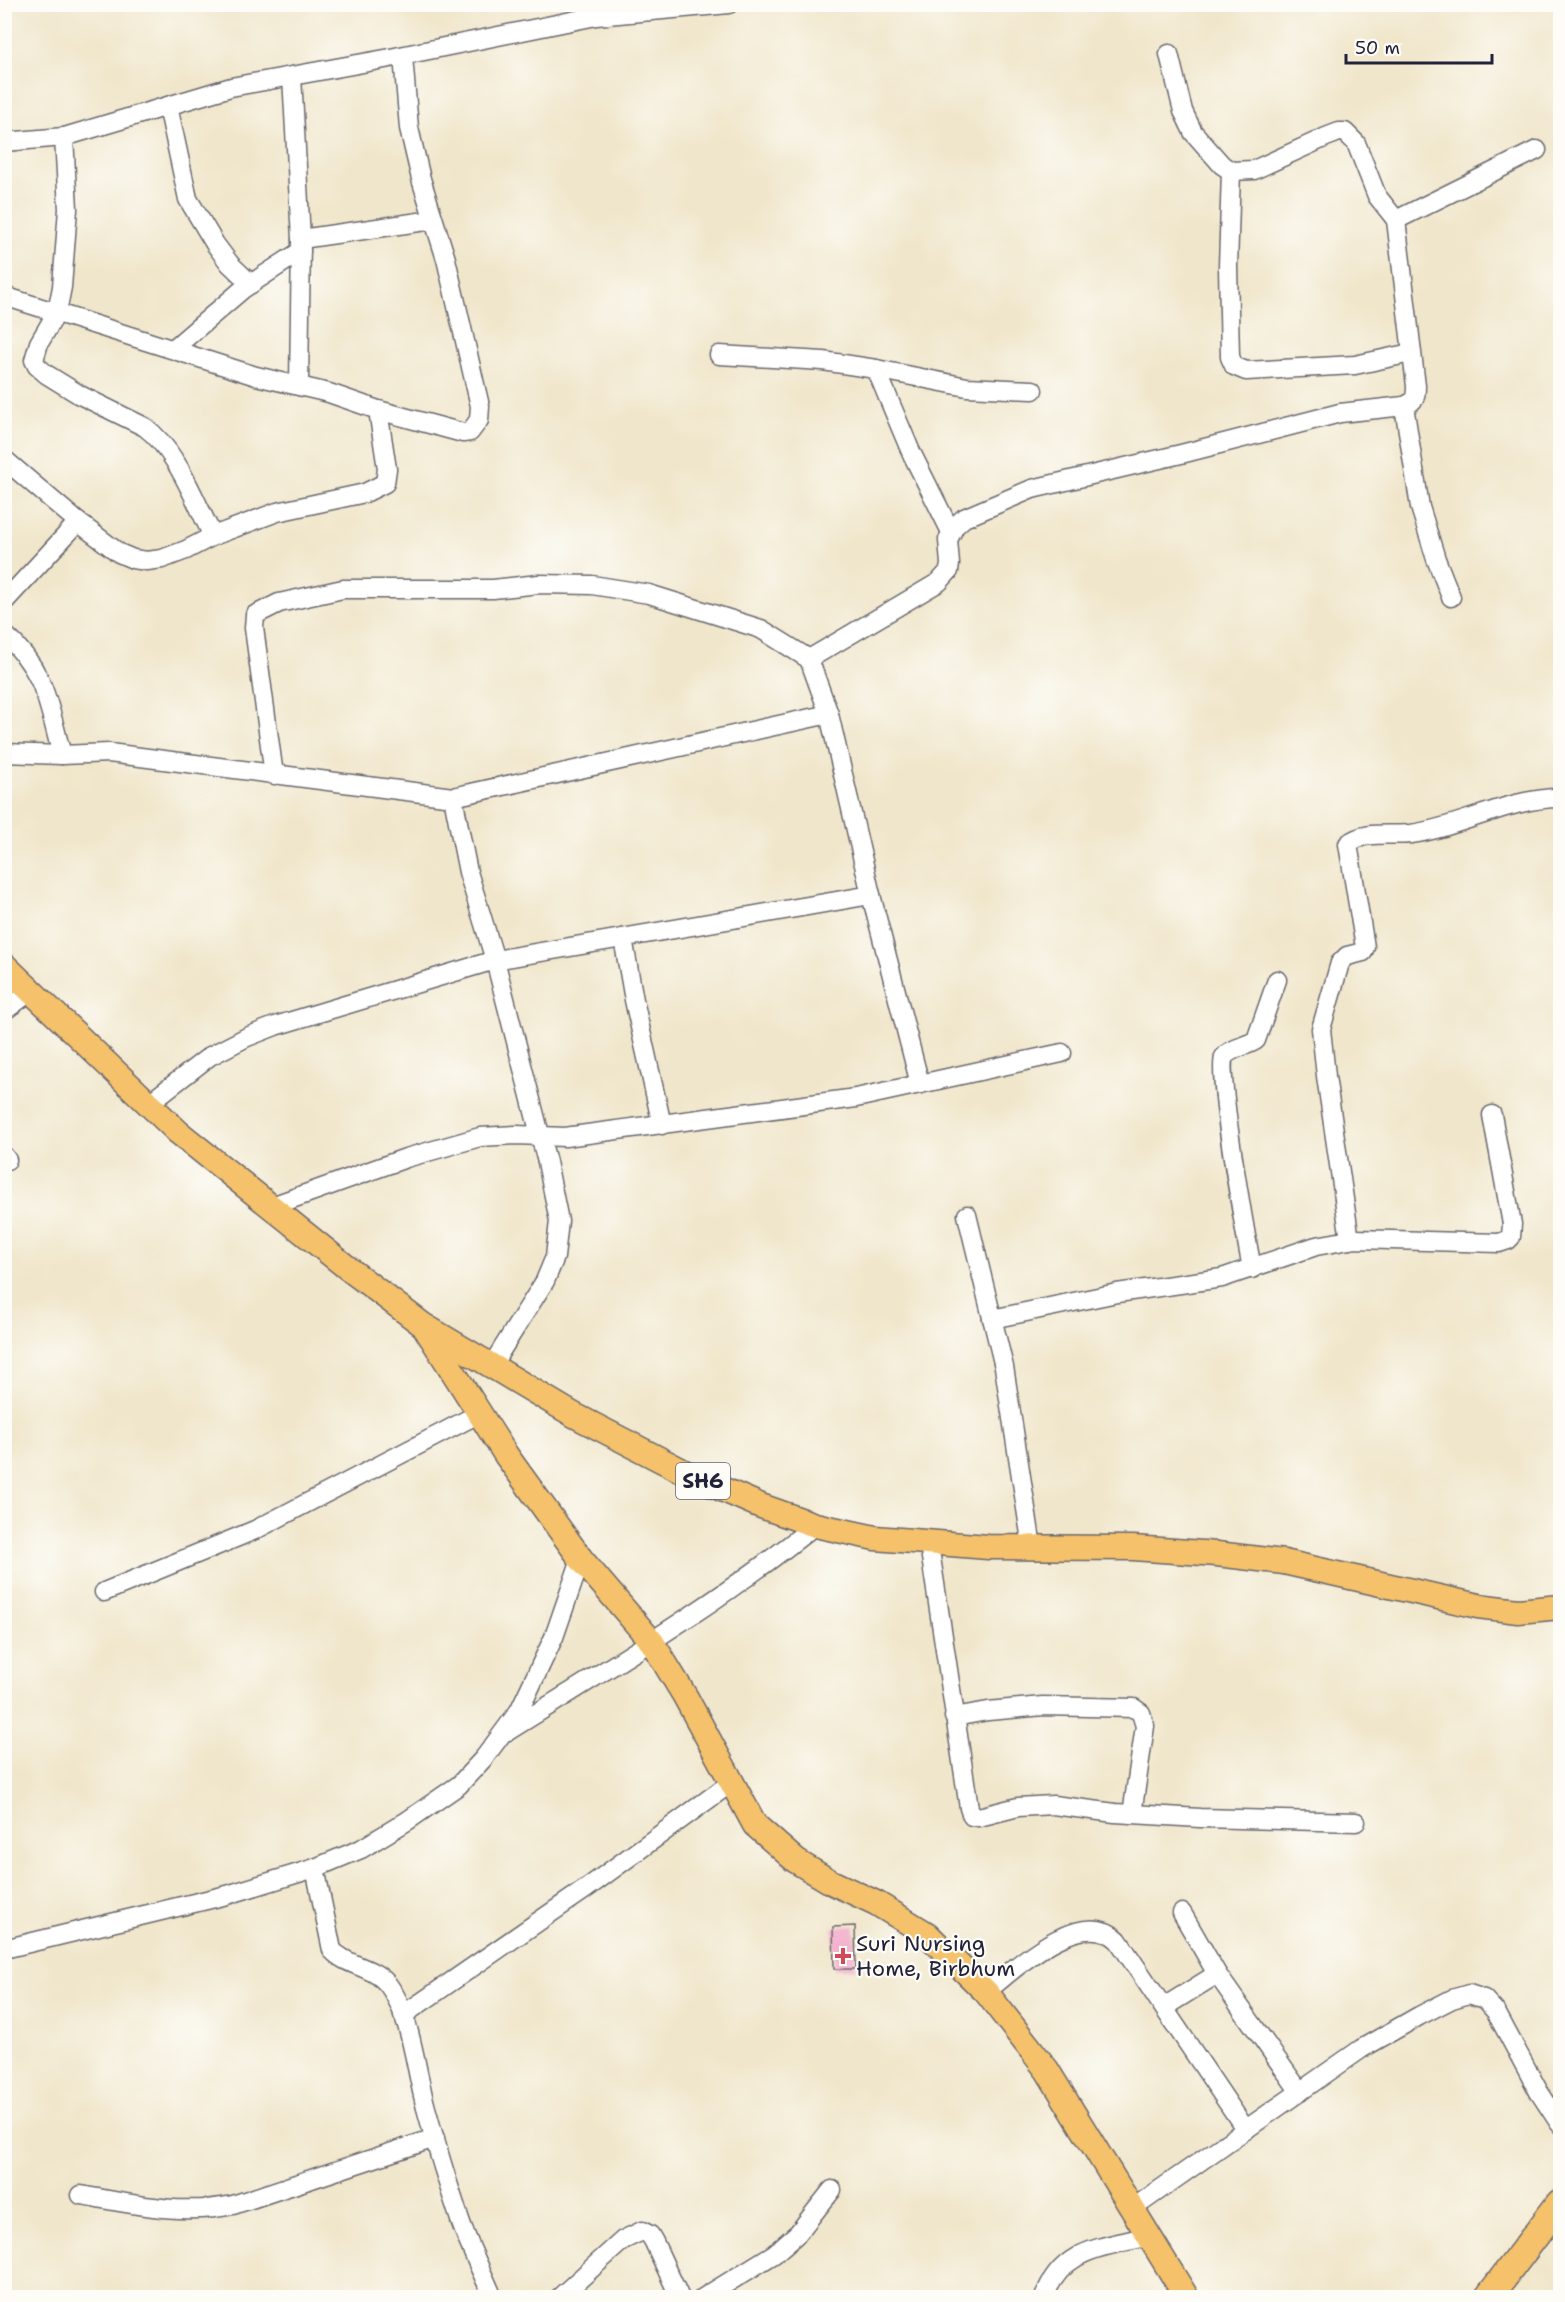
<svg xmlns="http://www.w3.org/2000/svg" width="1565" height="2302" viewBox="0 0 1565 2302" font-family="'Shantell Sans',sans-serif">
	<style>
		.building { fill: #f2accb }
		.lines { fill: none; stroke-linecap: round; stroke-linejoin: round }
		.minor-casing { stroke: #6a676d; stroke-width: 21 }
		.major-casing { stroke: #6a676d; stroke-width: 27 }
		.highway-casing { stroke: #6a676d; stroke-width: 30 }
		.minor { stroke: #fff; stroke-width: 18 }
		.major { stroke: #f5c16b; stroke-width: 24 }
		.highway { stroke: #f5c16b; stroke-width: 27 }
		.poi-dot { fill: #d1495b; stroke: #fdfcf7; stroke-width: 2 }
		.labels { text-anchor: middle; stroke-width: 4.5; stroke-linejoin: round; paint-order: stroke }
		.shield { fill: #fdfcf7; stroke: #646373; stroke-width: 1.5 }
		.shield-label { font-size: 21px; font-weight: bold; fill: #22223b }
		.poi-label { font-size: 22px; fill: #22223b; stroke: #fdfcf7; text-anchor: start }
	</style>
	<rect width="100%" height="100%" fill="#fdfcf7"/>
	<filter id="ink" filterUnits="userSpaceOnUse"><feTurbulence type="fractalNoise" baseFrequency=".0167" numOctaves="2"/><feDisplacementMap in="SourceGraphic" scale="12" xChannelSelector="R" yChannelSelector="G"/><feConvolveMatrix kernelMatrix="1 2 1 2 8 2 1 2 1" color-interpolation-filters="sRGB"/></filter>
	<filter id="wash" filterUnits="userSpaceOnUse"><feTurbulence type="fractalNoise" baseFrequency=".008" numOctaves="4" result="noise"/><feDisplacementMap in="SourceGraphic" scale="24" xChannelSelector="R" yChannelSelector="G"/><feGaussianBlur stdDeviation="1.35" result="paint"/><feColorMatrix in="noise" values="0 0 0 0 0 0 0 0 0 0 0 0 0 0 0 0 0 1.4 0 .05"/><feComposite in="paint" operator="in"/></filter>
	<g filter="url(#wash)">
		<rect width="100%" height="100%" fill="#f0e6cb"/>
		<g id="blocks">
			<path class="building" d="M855 1926 856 1969H834L833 1927Z"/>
		</g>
	</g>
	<g filter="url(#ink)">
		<use href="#blocks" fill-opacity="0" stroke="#6a676d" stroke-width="1.5"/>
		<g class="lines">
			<g class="minor-casing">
				<g id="minor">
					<path d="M1169 54 1183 111 1193 132 1222 165 1231 171 1254 170 1326 137 1339 132H1345L1356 143 1377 196 1396 220"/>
					<path d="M292 76 301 239 299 386"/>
					<path d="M168 106 188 199 215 244 230 264 251 284"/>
					<path d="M64 137 68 209 62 287 57 312 39 343 34 360 37 366 46 374 80 395 145 427C178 452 194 500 213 536"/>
					<path d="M4 142 64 137 231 87 385 59 596 16 729 4"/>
					<path d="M1231 171 1228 267 1230 357 1234 366 1246 371 1355 365 1411 353"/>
					<path d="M301 239 433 220"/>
					<path d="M4 296 256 376 329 393 378 410 387 469 385 483 365 493 277 512 213 536 186 550 162 559 147 561 133 559 119 553 78 522 4 459"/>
					<path d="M173 349 243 289 301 251"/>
					<path d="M719 355 823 361 876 369 911 452 951 532"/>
					<path d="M876 369 967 387 1033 390"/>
					<path d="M1404 406 1420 507 1436 559 1451 597"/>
					<path d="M378 410 463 433 470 432 479 420 480 406 446 259 421 179 409 128 403 56"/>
					<path d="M4 602 78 522"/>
					<path d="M4 634C46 670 48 705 62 755"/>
					<path d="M809 659 939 582 949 571 950 564 948 540 955 526 964 518 1032 489 1181 454 1340 413 1404 406C1415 402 1416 397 1416 386L1396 220 1537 150"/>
					<path d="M4 753 62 755 109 753 453 797 829 714"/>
					<path d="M453 797 468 872 495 960 547 1162 559 1221 555 1257 545 1281 492 1365"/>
					<path d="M871 895 920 1084"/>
					<path d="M623 938 634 1000 662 1125"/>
					<path d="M4 1011 31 991"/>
					<path d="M148 1104 210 1056 247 1037 275 1026 495 960 871 895 829 714 809 659 761 629 649 594 592 585 539 584 493 589H343L279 603 255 615 254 628 274 775"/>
					<path d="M4 1156 7 1160"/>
					<path d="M272 1206 406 1158 480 1137 516 1135 565 1137 856 1098 1062 1053"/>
					<path d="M967 1215 1004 1367 1032 1547"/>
					<path d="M1350 1240 1326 1076 1321 1029 1340 963 1347 956 1363 952 1365 947 1348 844C1363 830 1392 836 1411 834 1462 827 1509 798 1560 798"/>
					<path d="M1252 1269C1247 1242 1216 1072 1224 1057 1230 1048 1248 1046 1256 1040L1277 980"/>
					<path d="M992 1319 1117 1293 1222 1278 1316 1246 1355 1239 1499 1243 1508 1240 1511 1237 1512 1224 1492 1115"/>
					<path d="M929 1544 969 1808 972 1816 979 1817 1018 1807 1053 1805 1115 1813 1200 1818 1356 1822"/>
					<path d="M104 1592 255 1530 480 1413"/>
					<path d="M954 1717 988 1711 1043 1706 1134 1708 1141 1713 1145 1726 1132 1814"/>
					<path d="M508 1731C612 1666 719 1603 815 1525"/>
					<path d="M315 1868 332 1950C347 1967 375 1966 389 1986 411 2015 416 2072 426 2108 436 2145 447 2181 459 2217 468 2245 482 2271 493 2298"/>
					<path d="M1182 1913 1217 1974 1300 2092"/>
					<path d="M4 1949 227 1895 315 1868 361 1849 407 1821 459 1785 484 1758 519 1711 554 1637 581 1559"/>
					<path d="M986 1992C1015 1968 1081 1905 1118 1940L1246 2130"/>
					<path d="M1164 2007 1217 1974"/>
					<path d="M403 2015 587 1888 732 1782"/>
					<path d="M81 2195C132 2204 182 2216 233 2205L435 2138"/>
					<path d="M1132 2209 1361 2049 1419 2016 1452 1999 1469 1994 1484 1999 1496 2012 1539 2092 1560 2124"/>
					<path d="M559 2298 623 2240 642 2231 650 2235 654 2242 680 2298"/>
					<path d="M703 2298 774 2254 798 2233 832 2190"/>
					<path d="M1044 2298C1062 2247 1104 2248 1149 2236"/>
				</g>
			</g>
			<g class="major-casing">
				<g id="major">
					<path d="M4 965 178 1132 349 1269 423 1325 574 1415 694 1477 761 1506 815 1525 875 1538 988 1547 1133 1548 1217 1554 1284 1562 1478 1606 1518 1611 1560 1607"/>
					<path d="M426 1329 506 1455 581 1559 652 1642 685 1696 755 1825 796 1861 831 1882 876 1903 927 1934 986 1992 1047 2070 1187 2298"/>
				</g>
			</g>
			<g class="highway-casing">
				<path id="highway" d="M1488 2298 1560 2203"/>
			</g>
			<use href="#minor" class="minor"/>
			<use href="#major" class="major"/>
			<use href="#highway" class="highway"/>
		</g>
	</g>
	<path class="poi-dot" d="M840 1947h6v6h6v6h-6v6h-6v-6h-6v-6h6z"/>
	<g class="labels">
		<rect class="shield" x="676" y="1463" width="54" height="36" rx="4.5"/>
		<g class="shield-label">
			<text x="703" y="1488">SH6</text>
		</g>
		<g class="poi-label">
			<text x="856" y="1951">Suri Nursing<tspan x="856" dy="25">Home, Birbhum</tspan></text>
		</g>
	</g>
	<rect width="1565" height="2302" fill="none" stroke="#fdfcf7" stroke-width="24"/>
	<path d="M1346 54v9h146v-9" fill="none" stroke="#22223b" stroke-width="3"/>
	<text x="1355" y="54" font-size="18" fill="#22223b" stroke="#fdfcf7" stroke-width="4.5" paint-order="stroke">50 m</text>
</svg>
